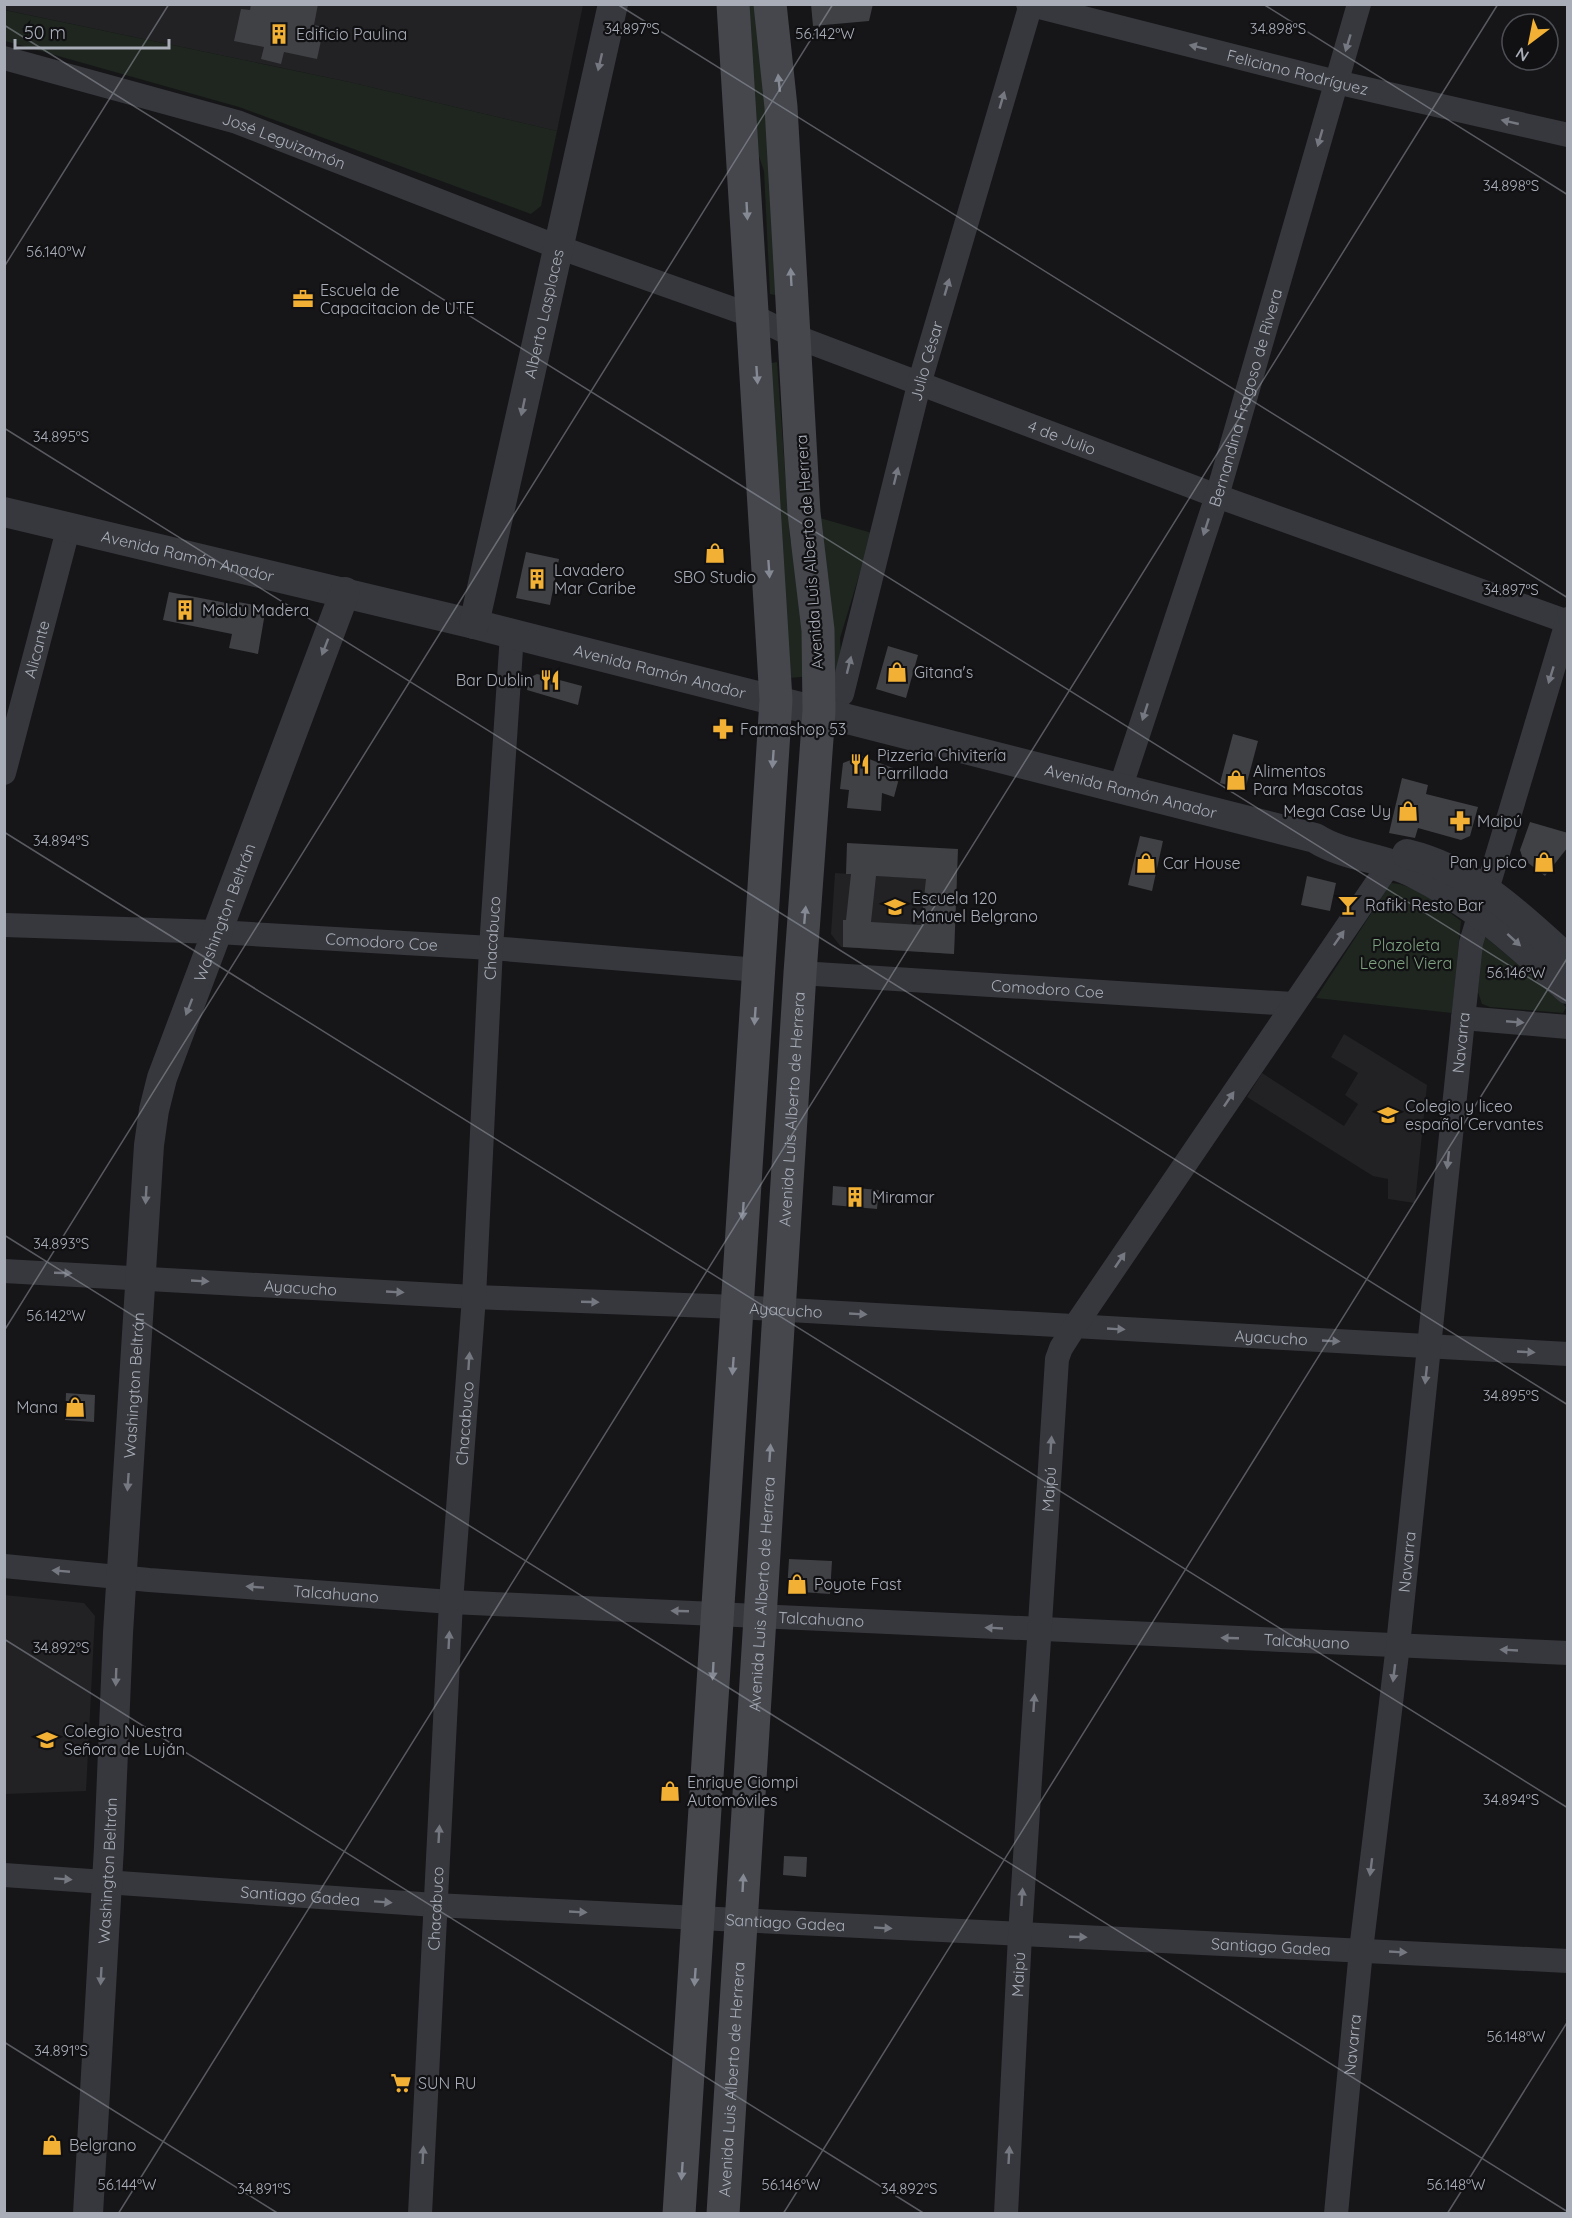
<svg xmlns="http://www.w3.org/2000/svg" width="1572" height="2218" viewBox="0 0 1572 2218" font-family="Quicksand,sans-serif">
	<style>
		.built { fill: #222225 }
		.green { fill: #1e261f }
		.building { fill: #404145; fill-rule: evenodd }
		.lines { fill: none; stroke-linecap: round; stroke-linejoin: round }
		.minor { stroke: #37383d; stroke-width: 24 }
		.tertiary { stroke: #37383d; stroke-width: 30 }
		.secondary { stroke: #45474d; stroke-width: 33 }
		.oneway { fill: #757881 }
		.oneway2 { fill: #858993 }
		.ticks { fill: none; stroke: #a8adb8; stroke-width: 1.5; stroke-opacity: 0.45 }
		.labels { text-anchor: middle; stroke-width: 4.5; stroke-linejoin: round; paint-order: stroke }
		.poi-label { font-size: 16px; fill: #a8adb8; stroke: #111113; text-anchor: start }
		.street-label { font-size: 16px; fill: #a8adb8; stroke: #111113 }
		.park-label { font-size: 16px; fill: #7fa381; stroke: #111113 }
		.ticks-label { font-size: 15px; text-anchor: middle; fill: #a8adb8; stroke: #111113; stroke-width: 4.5; stroke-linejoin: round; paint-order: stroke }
	</style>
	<rect width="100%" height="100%" fill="#161618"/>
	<g class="built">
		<path d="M5 4 583 5 557 131 349 82 5 10Z"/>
		<path d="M835 873 957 881 954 954 841 947 831 934Z"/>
		<path d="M1344 1034 1427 1085 1415 1203 1388 1199V1179L1373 1176 1247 1097 1262 1073 1344 1126 1358 1104 1345 1095 1358 1073 1331 1057Z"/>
		<path d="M4 1595 84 1603 95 1616 86 1791 5 1794Z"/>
	</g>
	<g class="green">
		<path d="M745 5H762L781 296 770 294 764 171 752 136Z"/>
		<path d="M4 10 349 82 557 131 541 206 531 214 239 107 5 41Z"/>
		<path d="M777 362 790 539 802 578 812 676 789 678 765 364Z"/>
		<path d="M820 518 872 533 840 638 841 657 836 680Z"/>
		<path d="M1391 883C1415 884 1443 907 1461 921L1452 1013 1316 998Z"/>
		<path d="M1483 935 1562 1001 1566 1008 1563 1013 1490 1007 1482 1004 1478 992Z"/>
	</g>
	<g class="building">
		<path d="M251 4H318L314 25 324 27 317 59 284 52 281 64 261 59 264 47 234 41 241 9 250 10Z"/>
		<path d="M811 4H873L869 21 813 26Z"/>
		<path d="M526 552 559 559 550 605 516 598Z"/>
		<path d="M169 592 237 605 238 602 266 607 258 654 229 648 232 634 163 620Z"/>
		<path d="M888 646 918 655 906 698 876 689Z"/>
		<path d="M537 674 582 686 578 705 527 690 529 678Z"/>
		<path d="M1233 734 1258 741 1245 790 1220 783Z"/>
		<path d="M861 756 901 771 894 797 882 793 881 811 847 808 849 790 840 789 843 763Z"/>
		<path d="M1402 778 1428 785 1426 794 1478 807 1470 836 1461 840 1418 828 1415 838 1389 833Z"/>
		<path d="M1530 822 1568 833V847L1545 876 1523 859 1520 850Z"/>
		<path d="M1140 836 1163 841 1152 891 1128 885Z"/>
		<path d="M847 843 958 849 954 954 843 947V920H846L851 874H846ZM876 876 926 879 921 925 871 922Z"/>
		<path d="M1307 876 1336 883 1330 911 1301 905Z"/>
		<path d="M833 1186 879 1190 877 1209 832 1205Z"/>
		<path d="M66 1393 95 1395 94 1422 65 1420Z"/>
		<path d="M789 1559 832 1561 830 1594 787 1591Z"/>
		<path d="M784 1856 807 1857 806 1877 783 1875Z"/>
	</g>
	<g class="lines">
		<g class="minor">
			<path id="s1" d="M1028 4 1336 82 1568 135"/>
			<path id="s2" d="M4 58 237 122 558 247 753 316 794 336 1217 496 1568 622"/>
			<path id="s3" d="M819 711 842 694 920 381 1031 4"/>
			<path id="s4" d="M4 773 69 526"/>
			<path id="s5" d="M1120 789 1217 496 1359 4"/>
			<path id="s6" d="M4 925 217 932 491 948 758 970"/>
			<path id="s7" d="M800 973 1293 1004"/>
			<path d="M1463 1018 1568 1027"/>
			<path id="s8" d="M4 1271 474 1297 737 1307 1568 1354"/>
			<path id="s9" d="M4 1566 149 1580 451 1602 1568 1653"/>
			<path id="s10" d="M4 1875 435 1905 1568 1961"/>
			<path id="s11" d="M420 2214 451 1602 474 1297 491 948 512 634"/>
			<path id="s12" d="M1006 2214 1020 1935 1057 1359 1061 1348 1075 1326 1389 865"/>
			<path id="s13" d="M1336 2214 1361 1950 1398 1645 1471 943 1568 619"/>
		</g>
		<g class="tertiary">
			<path id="s14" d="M4 512 474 624 1315 838C1345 857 1382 857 1414 873 1473 902 1519 945 1568 989"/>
			<path id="s15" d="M474 624 613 4"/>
			<path d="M1407 854C1473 870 1519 915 1568 960"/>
			<path id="s16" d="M88 2214 109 1847 118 1633 149 1145 154 1110 162 1078 345 592"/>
		</g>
		<g class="secondary">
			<path d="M679 2214 776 700 733 4"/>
			<path id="s17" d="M723 2214 800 973 819 711 818 630 804 513 781 107 770 4"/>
		</g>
	</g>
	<defs><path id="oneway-solid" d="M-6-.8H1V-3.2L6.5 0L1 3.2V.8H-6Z" transform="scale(1.5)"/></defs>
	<g class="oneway">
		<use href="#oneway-solid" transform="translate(1348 43) rotate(107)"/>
		<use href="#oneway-solid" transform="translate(1198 47) rotate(-166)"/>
		<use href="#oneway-solid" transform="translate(600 62) rotate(103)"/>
		<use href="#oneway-solid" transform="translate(1002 100) rotate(-74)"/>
		<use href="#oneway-solid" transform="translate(1510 122) rotate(-167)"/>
		<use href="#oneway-solid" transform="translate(1320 138) rotate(106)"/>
		<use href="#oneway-solid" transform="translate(947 287) rotate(-74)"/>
		<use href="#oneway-solid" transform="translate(523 407) rotate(102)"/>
		<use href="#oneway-solid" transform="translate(896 476) rotate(-76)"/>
		<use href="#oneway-solid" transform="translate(1206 527) rotate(108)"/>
		<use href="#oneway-solid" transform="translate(325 647) rotate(111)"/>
		<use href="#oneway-solid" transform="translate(849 665) rotate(-76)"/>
		<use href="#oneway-solid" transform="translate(1551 675) rotate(107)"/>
		<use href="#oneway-solid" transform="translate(1145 712) rotate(108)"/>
		<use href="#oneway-solid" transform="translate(1339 938) rotate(-55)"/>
		<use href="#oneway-solid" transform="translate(1514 940) rotate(42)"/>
		<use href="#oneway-solid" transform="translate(189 1007) rotate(111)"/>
		<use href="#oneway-solid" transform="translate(1515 1022) rotate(5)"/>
		<use href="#oneway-solid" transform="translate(1229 1099) rotate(-56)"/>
		<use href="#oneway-solid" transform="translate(1448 1160) rotate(96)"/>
		<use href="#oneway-solid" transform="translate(146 1195) rotate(93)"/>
		<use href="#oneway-solid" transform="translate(1120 1260) rotate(-56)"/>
		<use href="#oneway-solid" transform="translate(63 1273) rotate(2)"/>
		<use href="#oneway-solid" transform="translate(200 1281) rotate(3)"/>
		<use href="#oneway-solid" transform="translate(395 1292) rotate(3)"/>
		<use href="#oneway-solid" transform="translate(590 1302) rotate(2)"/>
		<use href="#oneway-solid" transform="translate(858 1314) rotate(3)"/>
		<use href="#oneway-solid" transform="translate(1116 1329) rotate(3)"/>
		<use href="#oneway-solid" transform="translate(1331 1341) rotate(3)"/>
		<use href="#oneway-solid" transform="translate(1526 1352) rotate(3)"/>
		<use href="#oneway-solid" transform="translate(469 1361) rotate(-86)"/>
		<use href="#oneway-solid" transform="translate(1426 1375) rotate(96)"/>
		<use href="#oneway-solid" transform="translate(1051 1445) rotate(-86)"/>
		<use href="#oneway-solid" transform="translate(128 1482) rotate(94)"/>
		<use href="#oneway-solid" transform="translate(61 1571) rotate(-175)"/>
		<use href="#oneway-solid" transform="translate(255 1587) rotate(-176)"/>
		<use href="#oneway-solid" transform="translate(680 1611) rotate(-178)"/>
		<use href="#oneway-solid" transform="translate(994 1628) rotate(-177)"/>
		<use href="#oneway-solid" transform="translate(1230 1638) rotate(-178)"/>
		<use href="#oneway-solid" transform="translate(449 1640) rotate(-87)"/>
		<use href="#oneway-solid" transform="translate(1509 1650) rotate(-177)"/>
		<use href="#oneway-solid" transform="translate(1394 1673) rotate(97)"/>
		<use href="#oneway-solid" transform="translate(116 1677) rotate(92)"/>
		<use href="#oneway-solid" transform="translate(1034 1703) rotate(-86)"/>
		<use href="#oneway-solid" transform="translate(439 1834) rotate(-87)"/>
		<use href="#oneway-solid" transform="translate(1371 1867) rotate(97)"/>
		<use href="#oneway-solid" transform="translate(63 1879) rotate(4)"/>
		<use href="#oneway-solid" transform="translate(1022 1897) rotate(-86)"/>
		<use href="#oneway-solid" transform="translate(383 1902) rotate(4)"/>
		<use href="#oneway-solid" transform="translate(578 1912) rotate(3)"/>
		<use href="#oneway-solid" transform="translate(883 1928) rotate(3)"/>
		<use href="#oneway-solid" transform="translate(1078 1937) rotate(2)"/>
		<use href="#oneway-solid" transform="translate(1398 1952) rotate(3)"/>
		<use href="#oneway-solid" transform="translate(101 1976) rotate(93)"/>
		<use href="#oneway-solid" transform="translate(423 2155) rotate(-87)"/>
		<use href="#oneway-solid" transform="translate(1009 2155) rotate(-87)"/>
	</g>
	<g class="oneway2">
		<use href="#oneway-solid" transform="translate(779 83) rotate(-96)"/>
		<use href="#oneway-solid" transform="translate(747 211) rotate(87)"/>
		<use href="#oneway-solid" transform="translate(791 277) rotate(-93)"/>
		<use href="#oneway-solid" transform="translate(757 375) rotate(86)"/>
		<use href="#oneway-solid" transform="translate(769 569) rotate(86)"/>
		<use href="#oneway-solid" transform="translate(773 759) rotate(94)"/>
		<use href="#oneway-solid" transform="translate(805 915) rotate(-85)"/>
		<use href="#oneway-solid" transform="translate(755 1016) rotate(94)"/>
		<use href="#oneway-solid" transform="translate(743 1211) rotate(94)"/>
		<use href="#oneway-solid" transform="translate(733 1366) rotate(94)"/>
		<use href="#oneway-solid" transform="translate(770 1453) rotate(-86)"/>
		<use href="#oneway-solid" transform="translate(713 1671) rotate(93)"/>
		<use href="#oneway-solid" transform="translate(743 1883) rotate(-87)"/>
		<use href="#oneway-solid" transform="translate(695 1977) rotate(94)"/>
		<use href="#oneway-solid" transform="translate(682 2171) rotate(94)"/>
	</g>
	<path class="ticks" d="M617 4 1568 598M1263 4 1568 195M4 25 1568 1002M4 267 169 4M4 428 1568 1405M4 832 1568 1808M4 1235 1568 2212M4 1331 833 4M4 1639 925 2214M4 2042 279 2214M118 2214 1498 4M783 2214 1568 957M1447 2214 1568 2021"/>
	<defs>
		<g id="building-bare" transform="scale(1.62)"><path d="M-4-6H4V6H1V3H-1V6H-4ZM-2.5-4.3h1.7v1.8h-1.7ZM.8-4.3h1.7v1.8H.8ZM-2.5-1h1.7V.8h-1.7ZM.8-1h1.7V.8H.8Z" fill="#f2b134" stroke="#111113" stroke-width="2.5" paint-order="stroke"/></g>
		<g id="office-bare" transform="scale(1.62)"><path d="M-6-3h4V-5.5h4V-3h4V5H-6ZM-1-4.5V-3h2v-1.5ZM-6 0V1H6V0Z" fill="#f2b134" stroke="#111113" stroke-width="2.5" paint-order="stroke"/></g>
		<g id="shop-bare" transform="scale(1.62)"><path d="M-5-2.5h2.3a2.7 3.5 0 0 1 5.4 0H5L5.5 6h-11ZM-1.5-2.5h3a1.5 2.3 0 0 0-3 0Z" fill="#f2b134" stroke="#111113" stroke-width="2.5" paint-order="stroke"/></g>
		<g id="restaurant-bare" transform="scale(1.62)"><path d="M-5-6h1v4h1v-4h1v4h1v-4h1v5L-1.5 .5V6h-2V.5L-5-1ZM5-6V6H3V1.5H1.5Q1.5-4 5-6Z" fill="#f2b134" stroke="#111113" stroke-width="2.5" paint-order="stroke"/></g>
		<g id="pharmacy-bare" transform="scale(1.62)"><path d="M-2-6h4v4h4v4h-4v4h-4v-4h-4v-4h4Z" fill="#f2b134" stroke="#111113" stroke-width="2.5" paint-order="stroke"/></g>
		<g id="bar-bare" transform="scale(1.62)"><path d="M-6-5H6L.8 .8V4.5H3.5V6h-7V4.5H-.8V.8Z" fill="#f2b134" stroke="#111113" stroke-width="2.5" paint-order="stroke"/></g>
		<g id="school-bare" transform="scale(1.62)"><path d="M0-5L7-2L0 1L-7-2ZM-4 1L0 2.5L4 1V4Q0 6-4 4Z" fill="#f2b134" stroke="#111113" stroke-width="2.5" paint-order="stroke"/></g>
		<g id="supermarket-bare" transform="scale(1.62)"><path d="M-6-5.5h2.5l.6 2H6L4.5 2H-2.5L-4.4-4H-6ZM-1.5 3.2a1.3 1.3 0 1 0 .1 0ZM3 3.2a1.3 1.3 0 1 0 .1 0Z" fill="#f2b134" stroke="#111113" stroke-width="2.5" paint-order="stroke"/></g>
	</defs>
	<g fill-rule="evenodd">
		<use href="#building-bare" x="279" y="34"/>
		<use href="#office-bare" x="303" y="299"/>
		<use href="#shop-bare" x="715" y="553"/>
		<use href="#building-bare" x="537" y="579"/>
		<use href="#building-bare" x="185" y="610"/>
		<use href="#shop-bare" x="897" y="672"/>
		<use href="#restaurant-bare" x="550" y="680"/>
		<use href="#pharmacy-bare" x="723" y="729"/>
		<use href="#restaurant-bare" x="860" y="764"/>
		<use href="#shop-bare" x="1236" y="780"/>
		<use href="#shop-bare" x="1408" y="811"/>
		<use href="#pharmacy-bare" x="1460" y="821"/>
		<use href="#shop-bare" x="1544" y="862"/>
		<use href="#shop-bare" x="1146" y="863"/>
		<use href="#bar-bare" x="1348" y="905"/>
		<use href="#school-bare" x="895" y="907"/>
		<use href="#school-bare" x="1388" y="1115"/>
		<use href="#building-bare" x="855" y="1197"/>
		<use href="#shop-bare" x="75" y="1407"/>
		<use href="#shop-bare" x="797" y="1584"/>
		<use href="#school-bare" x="47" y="1740"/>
		<use href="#shop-bare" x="670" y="1791"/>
		<use href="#supermarket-bare" x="401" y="2083"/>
		<use href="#shop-bare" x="52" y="2145"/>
	</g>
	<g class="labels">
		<g class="poi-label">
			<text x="296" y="40">Edificio Paulina</text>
			<text x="320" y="296">Escuela de<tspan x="320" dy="18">Capacitacion de UTE</tspan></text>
			<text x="554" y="576">Lavadero<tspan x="554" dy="18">Mar Caribe</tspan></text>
			<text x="715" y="583" text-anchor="middle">SBO Studio</text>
			<text x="202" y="616">Moldu Madera</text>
			<text x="914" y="678">Gitana's</text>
			<text x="533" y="686" text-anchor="end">Bar Dublin</text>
			<text x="740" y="735">Farmashop 53</text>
			<text x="877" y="761">Pizzeria Chivitería<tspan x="877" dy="18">Parrillada</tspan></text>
			<text x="1253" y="777">Alimentos<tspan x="1253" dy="18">Para Mascotas</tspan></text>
			<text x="1391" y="817" text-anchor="end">Mega Case Uy</text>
			<text x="1477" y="827">Maipú</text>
			<text x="1527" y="868" text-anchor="end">Pan y pico</text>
			<text x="1163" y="869">Car House</text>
			<text x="912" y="904">Escuela 120<tspan x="912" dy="18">Manuel Belgrano</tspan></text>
			<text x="1365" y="911">Rafiki Resto Bar</text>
			<text x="1405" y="1112">Colegio y liceo<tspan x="1405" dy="18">español Cervantes</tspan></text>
			<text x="872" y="1203">Miramar</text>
			<text x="58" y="1413" text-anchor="end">Mana</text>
			<text x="814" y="1590">Poyote Fast</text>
			<text x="64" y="1737">Colegio Nuestra<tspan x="64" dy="18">Señora de Luján</tspan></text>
			<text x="687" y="1788">Enrique Ciompi<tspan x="687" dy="18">Automóviles</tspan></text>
			<text x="418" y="2089">SUN RU</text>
			<text x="69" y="2151">Belgrano</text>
		</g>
		<g class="street-label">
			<text dy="6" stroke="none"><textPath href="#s1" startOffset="278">Feliciano Rodríguez</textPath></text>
			<text dy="6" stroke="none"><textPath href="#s2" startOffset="292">José Leguizamón</textPath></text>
			<text dy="6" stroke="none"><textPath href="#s15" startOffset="318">Alberto Lasplaces</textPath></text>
			<text dy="6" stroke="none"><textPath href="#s3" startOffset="372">Julio César</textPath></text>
			<text dy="6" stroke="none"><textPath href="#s5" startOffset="411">Bernandina Fragoso de Rivera</textPath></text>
			<text dy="6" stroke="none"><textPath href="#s2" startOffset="1125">4 de Julio</textPath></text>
			<text transform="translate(809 552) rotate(-94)" y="6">Avenida Luis Alberto de Herrera</text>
			<text dy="6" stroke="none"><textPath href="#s14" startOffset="189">Avenida Ramón Anador</textPath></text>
			<text dy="6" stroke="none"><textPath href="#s4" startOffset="128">Alicante</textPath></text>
			<text dy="6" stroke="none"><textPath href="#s14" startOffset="675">Avenida Ramón Anador</textPath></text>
			<text dy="6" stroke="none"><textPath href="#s14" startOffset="1161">Avenida Ramón Anador</textPath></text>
			<text dy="6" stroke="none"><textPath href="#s16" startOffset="1316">Washington Beltrán</textPath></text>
			<text dy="6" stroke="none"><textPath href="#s11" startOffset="1278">Chacabuco</textPath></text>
			<text dy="6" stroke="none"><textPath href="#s6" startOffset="378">Comodoro Coe</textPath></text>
			<text dy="6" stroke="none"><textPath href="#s7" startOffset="248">Comodoro Coe</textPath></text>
			<text dy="6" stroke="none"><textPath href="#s13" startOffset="1178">Navarra</textPath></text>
			<text dy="6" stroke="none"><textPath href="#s17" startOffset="1107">Avenida Luis Alberto de Herrera</textPath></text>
			<text dy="6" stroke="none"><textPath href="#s8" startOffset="297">Ayacucho</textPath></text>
			<text dy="6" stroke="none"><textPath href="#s8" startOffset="783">Ayacucho</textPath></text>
			<text dy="6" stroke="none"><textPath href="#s8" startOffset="1269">Ayacucho</textPath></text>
			<text dy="6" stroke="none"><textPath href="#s16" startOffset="830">Washington Beltrán</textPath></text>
			<text dy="6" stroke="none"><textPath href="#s11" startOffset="792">Chacabuco</textPath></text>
			<text dy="6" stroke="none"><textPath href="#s12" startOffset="726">Maipú</textPath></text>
			<text dy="6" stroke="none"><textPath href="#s13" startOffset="656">Navarra</textPath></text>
			<text dy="6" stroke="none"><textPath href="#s9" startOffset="333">Talcahuano</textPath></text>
			<text dy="6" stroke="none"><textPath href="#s17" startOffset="621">Avenida Luis Alberto de Herrera</textPath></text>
			<text dy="6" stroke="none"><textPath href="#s9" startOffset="819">Talcahuano</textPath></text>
			<text dy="6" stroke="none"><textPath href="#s9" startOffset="1305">Talcahuano</textPath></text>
			<text dy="6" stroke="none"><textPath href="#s16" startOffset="344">Washington Beltrán</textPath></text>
			<text dy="6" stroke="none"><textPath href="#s10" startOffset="297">Santiago Gadea</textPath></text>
			<text dy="6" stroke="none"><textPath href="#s11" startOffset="306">Chacabuco</textPath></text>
			<text dy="6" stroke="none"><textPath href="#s10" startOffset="783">Santiago Gadea</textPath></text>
			<text dy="6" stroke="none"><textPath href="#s10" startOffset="1269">Santiago Gadea</textPath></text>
			<text dy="6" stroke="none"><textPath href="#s12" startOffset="240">Maipú</textPath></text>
			<text dy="6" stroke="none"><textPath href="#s13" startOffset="170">Navarra</textPath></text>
			<text dy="6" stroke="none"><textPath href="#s17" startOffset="135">Avenida Luis Alberto de Herrera</textPath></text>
		</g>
		<g class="park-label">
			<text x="1406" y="951">Plazoleta<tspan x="1406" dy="18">Leonel Viera</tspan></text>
		</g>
	</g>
	<g class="ticks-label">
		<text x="1278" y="34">34.898°S</text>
		<text x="632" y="34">34.897°S</text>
		<text x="825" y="39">56.142°W</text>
		<text x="1511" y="191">34.898°S</text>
		<text x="56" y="257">56.140°W</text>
		<text x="61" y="442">34.895°S</text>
		<text x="1511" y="595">34.897°S</text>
		<text x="61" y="846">34.894°S</text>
		<text x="1516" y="978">56.146°W</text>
		<text x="61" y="1249">34.893°S</text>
		<text x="56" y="1321">56.142°W</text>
		<text x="1511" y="1401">34.895°S</text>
		<text x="61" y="1653">34.892°S</text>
		<text x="1511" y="1805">34.894°S</text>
		<text x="1516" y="2042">56.148°W</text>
		<text x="61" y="2056">34.891°S</text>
		<text x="127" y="2190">56.144°W</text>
		<text x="791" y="2190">56.146°W</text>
		<text x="1456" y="2190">56.148°W</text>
		<text x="264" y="2194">34.891°S</text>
		<text x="909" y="2194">34.892°S</text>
	</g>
	<rect width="1572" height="2218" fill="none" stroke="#a8adb8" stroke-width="12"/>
	<g transform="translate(1530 42) rotate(212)"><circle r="28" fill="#111113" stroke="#4d4f55" stroke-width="1.5"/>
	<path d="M0-4.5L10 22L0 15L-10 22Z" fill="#f2b134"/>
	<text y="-9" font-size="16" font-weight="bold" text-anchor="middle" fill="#a8adb8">N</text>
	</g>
	<path d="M15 39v9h154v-9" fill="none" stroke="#a8adb8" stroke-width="3"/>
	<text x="24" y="39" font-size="18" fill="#a8adb8" stroke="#111113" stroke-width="4.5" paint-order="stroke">50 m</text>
</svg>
